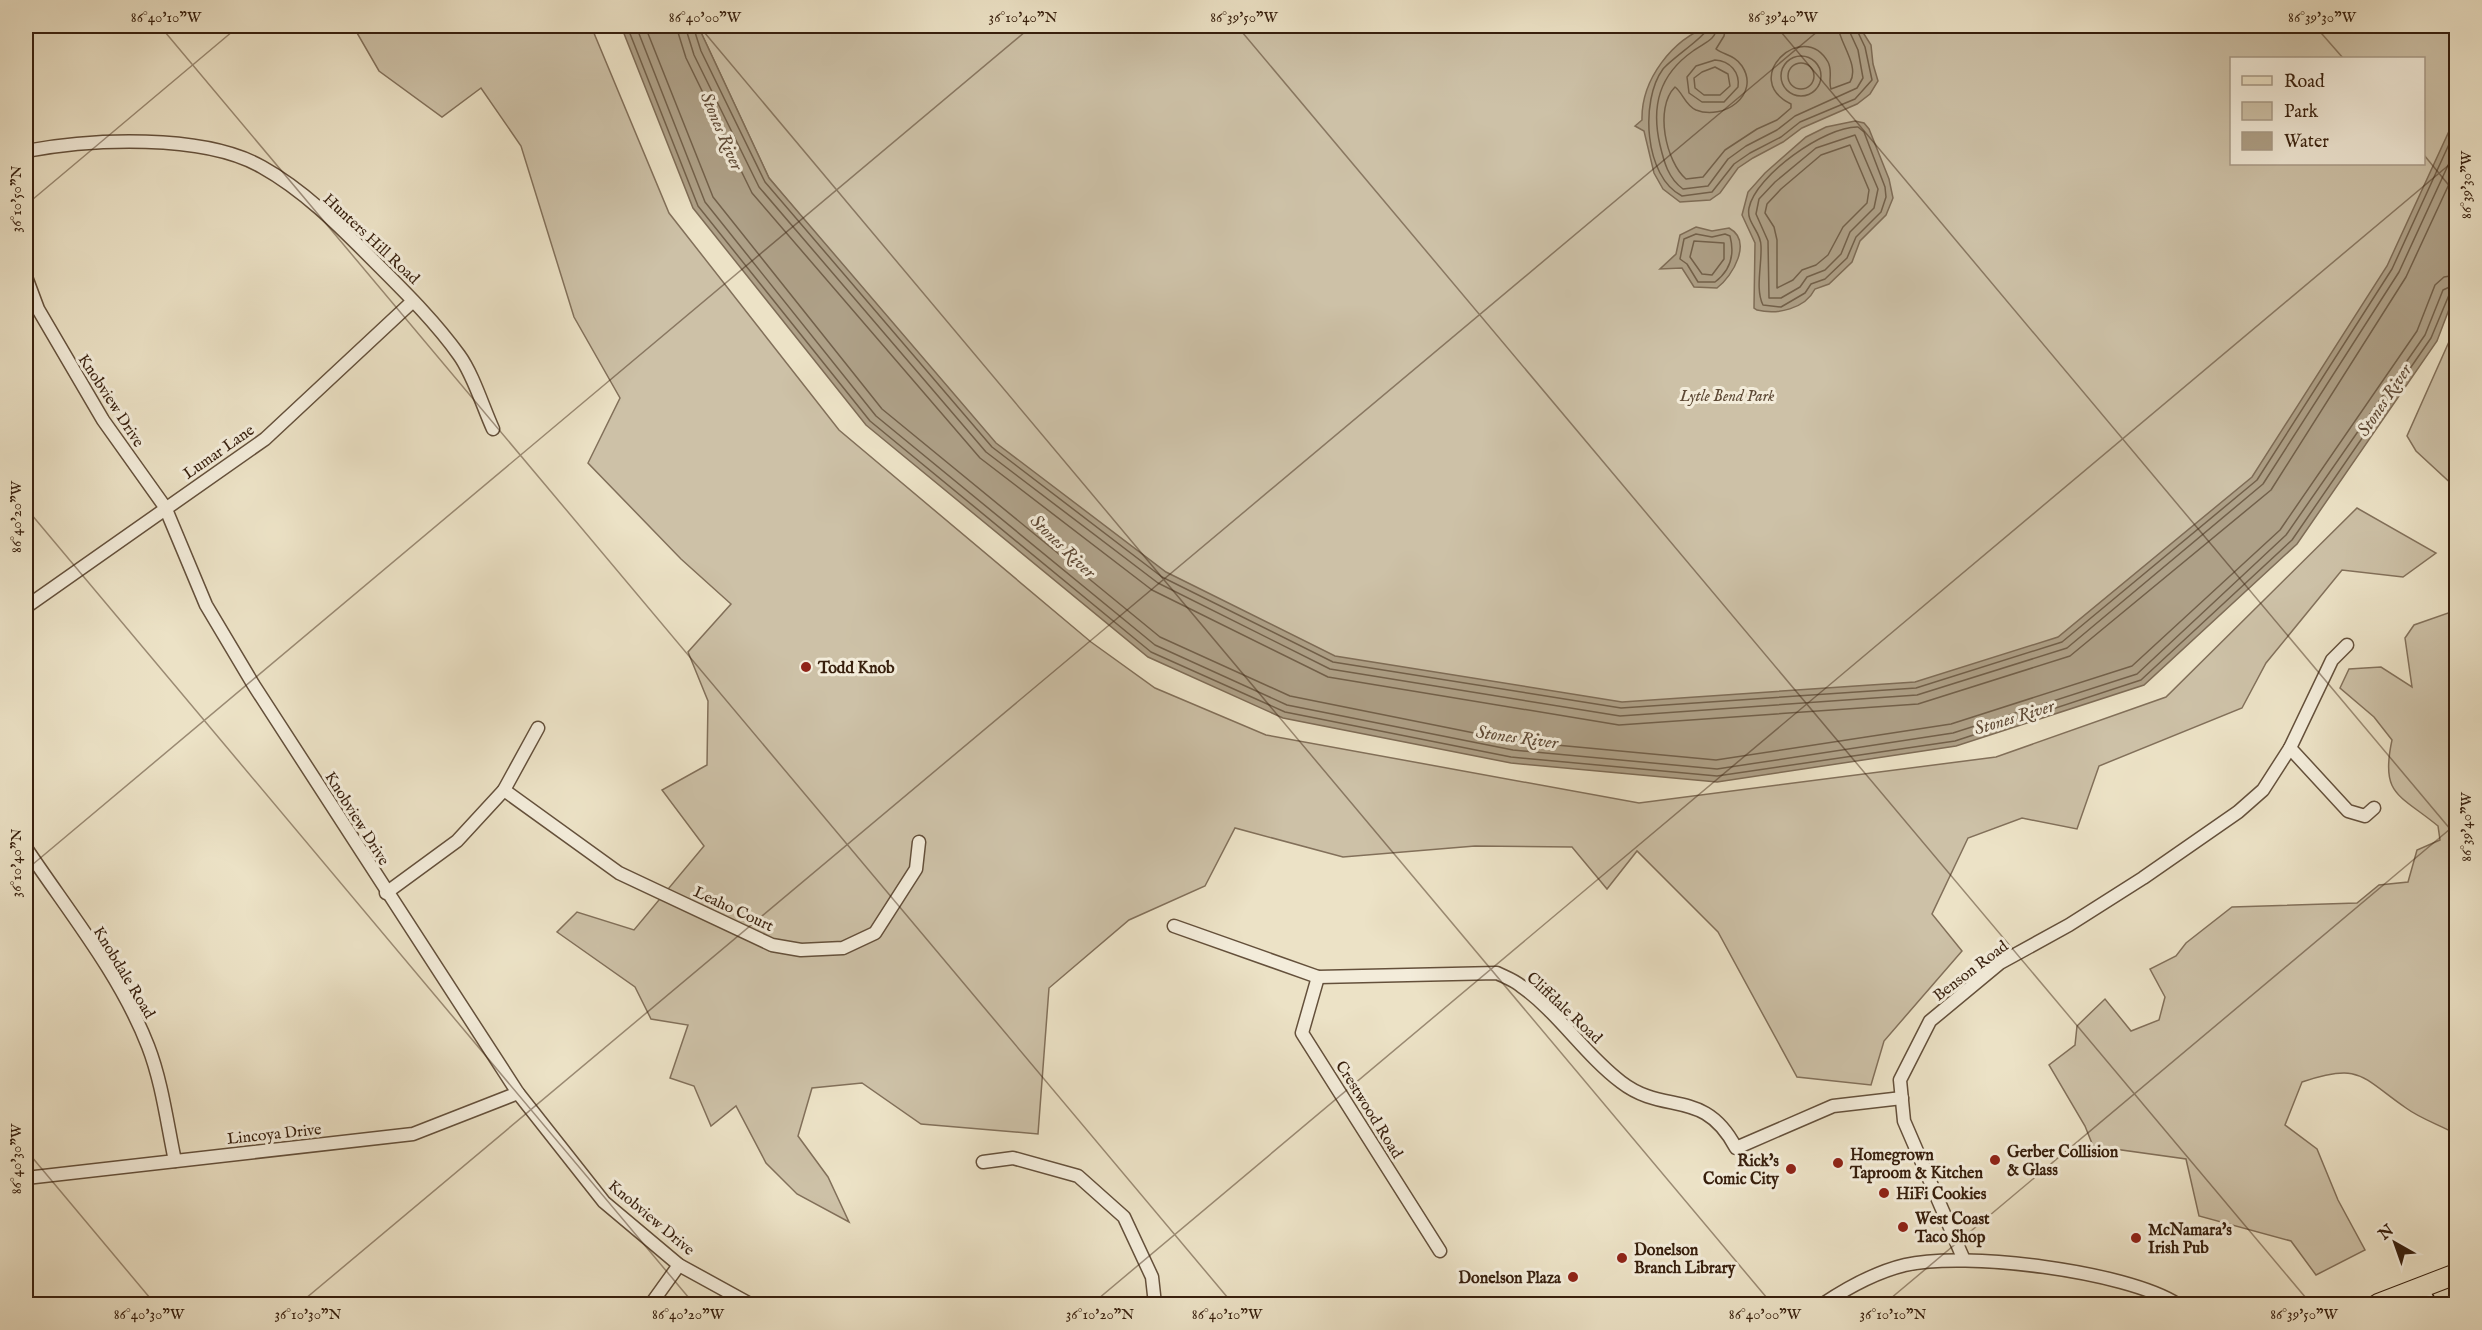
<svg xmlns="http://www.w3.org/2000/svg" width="2482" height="1330" viewBox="0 0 2482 1330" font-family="'IM FELL English',serif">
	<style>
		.green { fill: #cdc1a7; stroke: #82705a; stroke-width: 1.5; fill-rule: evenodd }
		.water { fill: #aea087; stroke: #7e6c56; stroke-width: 1.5 }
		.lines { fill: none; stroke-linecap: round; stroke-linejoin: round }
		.shore { stroke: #72604a; stroke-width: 1.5 }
		.street-casing { stroke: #64503b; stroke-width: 15 }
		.secondary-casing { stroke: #371f0d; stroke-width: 21 }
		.primary-casing { stroke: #371f0d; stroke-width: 22 }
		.street { stroke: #f3ecda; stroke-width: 12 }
		.secondary { stroke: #f3ecda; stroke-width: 18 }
		.primary { stroke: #ece2c6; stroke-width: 20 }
		.ticks { fill: none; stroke: #371f0d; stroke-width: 1.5; stroke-opacity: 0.45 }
		.poi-dot { fill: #8f2418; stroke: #f3ecda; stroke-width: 2 }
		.labels { text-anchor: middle; stroke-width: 6; stroke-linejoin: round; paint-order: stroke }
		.street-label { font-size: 16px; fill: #371f0d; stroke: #f3ecda }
		.park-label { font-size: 16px; font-style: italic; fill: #5c4834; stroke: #f3ecda }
		.poi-label { font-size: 16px; font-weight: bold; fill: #371f0d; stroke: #f3ecda; text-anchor: start }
		.water-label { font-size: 18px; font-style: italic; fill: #614c38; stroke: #f3ecda }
		.neatline { fill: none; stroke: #371f0d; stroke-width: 2 }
		.ticks-label { font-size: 15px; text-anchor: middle; fill: #371f0d }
	</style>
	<rect width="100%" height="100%" fill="#ece2c6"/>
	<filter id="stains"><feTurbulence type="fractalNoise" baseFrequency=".00333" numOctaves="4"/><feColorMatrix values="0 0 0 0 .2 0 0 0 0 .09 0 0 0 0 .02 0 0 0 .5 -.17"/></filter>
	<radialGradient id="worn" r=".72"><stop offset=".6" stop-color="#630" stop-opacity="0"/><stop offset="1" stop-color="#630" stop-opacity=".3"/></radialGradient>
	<g class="green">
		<path d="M353 26H591L669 213 839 430 1091 642 1155 688 1266 735 1639 803 1996 757 2166 697 2357 508 2436 553 2403 577 2342 570 2266 663 2242 708 2099 766 2077 829 2022 818 1968 838 1932 914 1962 951 1884 1041 1871 1085 1797 1077 1718 932 1637 851 1607 889 1572 847 1475 846 1343 857 1235 828 1205 886 1129 920 1049 988 1038 1134 921 1124 862 1083 812 1088 798 1136 828 1177 849 1222 797 1194 766 1163 736 1106 711 1126 694 1086 670 1078 688 1025 651 1019 635 987 557 932 577 912 634 930 704 846 662 790 707 765 708 701 688 652 731 604 681 559 588 463 620 398 574 317 521 146 481 88 442 117 379 71Z"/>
		<path d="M698 26H2456V269L2147 673 1728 768 1132 613 769 178ZM2232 58H2424V164H2232Z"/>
		<path d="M2456 326V488L2416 451 2407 436Z"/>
		<path d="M2448 613 2456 620V1134C2440 1125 2421 1119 2406 1108 2361 1077 2361 1062 2302 1082L2285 1125 2317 1149 2338 1200 2365 1250 2316 1275 2291 1241 2199 1216 2186 1159 2093 1146 2085 1126 2049 1065 2075 1045 2077 1026 2105 999 2131 1031 2159 1020 2165 997 2150 969 2176 956 2186 943 2232 907 2357 903 2379 885 2408 882 2417 850 2440 840 2438 826C2399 794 2380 795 2392 740L2374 717 2340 688 2349 669 2381 667 2412 687 2405 638 2414 625Z"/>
	</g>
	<g class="water">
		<path d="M621 26H698L769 178 996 443 1166 572 1335 656 1622 702 1915 682 2058 637 2252 477 2387 266 2450 129 2456 110V291L2437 341 2297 544 2144 685 1956 746 1717 782 1511 763 1283 718 1148 657 866 425 693 208Z"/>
		<path d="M1710 26H1859L1871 45 1873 64 1878 81 1870 94 1857 104 1802 128 1783 142 1753 158 1738 168 1720 193 1710 200 1680 202 1663 189 1654 173 1644 131 1635 126 1642 120C1641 80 1672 39 1710 26Z"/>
		<path d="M1855 121 1864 123 1869 129 1889 179 1893 198 1886 215 1860 241 1852 262 1829 284 1815 289C1805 309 1777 315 1757 310L1754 308 1755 243 1742 215 1748 192 1765 173 1806 137 1826 127Z"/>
		<path d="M1696 227 1712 231 1729 228C1753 241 1733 276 1717 288L1694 287 1682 268 1660 269 1676 254 1680 235Z"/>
	</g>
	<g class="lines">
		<g class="shore">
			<path d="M627 26 698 206 870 421 1151 652 1285 712 1511 757 1717 776 1955 741 2141 680 2292 540 2431 338 2449 295 2456 291"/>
			<path d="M636 26 705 202 876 416 1155 645 1287 705 1513 750 1717 769 1953 733 2137 674 2286 535 2425 335 2443 290 2456 284"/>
			<path d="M645 26 713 197 882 409 1160 637 1290 696 1514 741 1716 760 1951 724 2132 666 2280 530 2417 331 2435 285 2444 277 2456 275"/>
			<path d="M676 26 686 58 752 193 980 458 1152 590 1328 677 1619 725 1918 704 2070 656 2271 490 2406 277 2456 169"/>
			<path d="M685 26 694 55 759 187 986 452 1158 583 1330 669 1620 716 1917 695 2067 648 2263 484 2399 272 2456 148"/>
			<path d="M693 26 701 51 765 182 992 447 1162 577 1333 662 1621 708 1916 688 2062 642 2257 480 2392 269 2456 129"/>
			<path d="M1709 26C1708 35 1672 58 1663 69 1640 100 1644 177 1682 196L1712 192 1734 164 1750 153 1781 137 1800 122 1855 99 1872 80 1865 47 1855 26"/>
			<path d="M1717 26C1716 41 1703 43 1693 51 1659 75 1651 106 1660 145 1664 162 1668 178 1683 189L1708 186 1728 159 1746 146 1777 130 1795 116 1857 88 1863 78 1858 50 1847 26"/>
			<path d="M1726 26 1724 36 1716 49C1724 55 1735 55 1742 66 1761 95 1723 121 1696 110 1685 105 1683 93 1675 87 1654 108 1666 162 1686 179L1703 177 1725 150 1757 129 1777 120 1791 108V104C1739 79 1803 18 1828 62 1833 71 1828 81 1831 89L1850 82C1860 66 1839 42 1838 26"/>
			<circle cx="1801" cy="76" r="20"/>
			<path d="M1715 60C1730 61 1740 72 1738 87L1724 102H1702L1689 93 1687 77 1696 66Z"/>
			<circle cx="1801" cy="76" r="13"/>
			<path d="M1715 67 1728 74 1730 86 1720 95H1704L1695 88 1694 78 1702 72Z"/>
			<path d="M1858 127 1864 132 1885 187 1886 197 1881 212 1856 237 1847 258 1825 279 1811 284 1805 293 1781 307 1763 305C1755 289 1762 265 1761 246 1761 231 1746 223 1749 208 1755 176 1825 126 1858 127Z"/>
			<path d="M1855 135 1878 189 1874 208 1850 232 1841 254 1825 270 1807 277 1800 287 1781 298H1769L1768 241 1756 214 1759 199 1775 182 1816 148Z"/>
			<path d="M1850 145 1869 190 1867 203 1843 227 1828 255 1816 265 1802 270 1793 280 1777 288V240L1774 227 1765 213 1767 204 1781 189 1821 155Z"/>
			<path d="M1725 234 1730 236C1735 255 1731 270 1715 282H1698L1687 264 1680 259 1684 239 1696 234 1712 237Z"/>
			<path d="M1694 241 1724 243V259L1712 275 1702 274 1690 257Z"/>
		</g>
		<g class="street-casing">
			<g id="street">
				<path d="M26 151C90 139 203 133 262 167 307 192 344 231 380 267 408 295 436 323 459 355 473 374 483 407 493 429"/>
				<path d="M26 277 38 309 103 420 165 507 206 605 253 684 518 1093 604 1202 679 1265 750 1304"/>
				<path d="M26 607 265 439 413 301"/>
				<path d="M2290 748 2348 811 2365 816 2374 808"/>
				<path d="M504 790 619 873 772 945 801 950 843 948 875 933 916 869 919 842"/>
				<path d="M26 848C68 911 120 974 148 1046 162 1082 167 1123 175 1161"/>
				<path d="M386 893 457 841 504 790 538 728"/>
				<path d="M1174 926 1318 977 1497 973C1505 977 1514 980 1521 986 1558 1012 1585 1055 1621 1082 1665 1116 1704 1087 1736 1148L1833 1106 1902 1098"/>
				<path d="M1318 977 1302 1033 1440 1251"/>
				<path d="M983 1162 1013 1158 1078 1176 1124 1217 1152 1277 1155 1304"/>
				<path d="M26 1178 413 1134 518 1093"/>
				<path d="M1964 1260 1904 1121 1900 1080 1930 1021 2000 963 2069 925 2143 878 2238 812 2263 790 2290 748 2332 660 2347 645"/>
				<path d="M651 1304 679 1265"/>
				<path d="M1823 1304C1847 1288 1876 1272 1905 1265 1965 1251 2125 1271 2177 1304"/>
			</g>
		</g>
		<g class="secondary-casing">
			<path id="secondary" d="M2418 1289 2427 1304"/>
		</g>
		<g class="primary-casing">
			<path id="primary" d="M2378 1304 2456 1274"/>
		</g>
		<use href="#street" class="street"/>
		<use href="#secondary" class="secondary"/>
		<use href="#primary" class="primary"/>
	</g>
	<path class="ticks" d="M160 26 1233 1304M699 26 1772 1304M1237 26 2311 1304M1776 26 2456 836M2315 26 2343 58M2424 155 2456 194M26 205 239 26M26 508 694 1304M26 870 1032 26M26 1150 155 1304M299 1304 1824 26M1092 1304 2456 159M1884 1304 2456 824"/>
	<g class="poi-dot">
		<circle cx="806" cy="667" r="6"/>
		<circle cx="1995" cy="1160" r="6"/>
		<circle cx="1838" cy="1163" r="6"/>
		<circle cx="1791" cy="1169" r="6"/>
		<circle cx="1884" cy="1193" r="6"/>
		<circle cx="1903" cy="1227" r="6"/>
		<circle cx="2136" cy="1238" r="6"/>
		<circle cx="1622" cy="1258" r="6"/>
		<circle cx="1573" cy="1277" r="6"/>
	</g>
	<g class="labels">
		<g class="street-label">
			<text transform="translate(372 238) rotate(43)" y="6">Hunters Hill Road</text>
			<text transform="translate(112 400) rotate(57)" y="6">Knobview Drive</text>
			<text transform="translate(218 451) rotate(-35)" y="6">Lumar Lane</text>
			<text transform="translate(358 818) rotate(58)" y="6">Knobview Drive</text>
			<text transform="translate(734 908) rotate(25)" y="6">Leaho Court</text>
			<text transform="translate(1970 970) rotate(-37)" y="6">Benson Road</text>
			<text transform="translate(125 972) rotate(59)" y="6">Knobdale Road</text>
			<text transform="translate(1565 1007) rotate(43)" y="6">Cliffdale Road</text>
			<text transform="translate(1370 1109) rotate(58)" y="6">Crestwood Road</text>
			<text transform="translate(274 1133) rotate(-6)" y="6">Lincoya Drive</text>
			<text transform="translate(652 1217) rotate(40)" y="6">Knobview Drive</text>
		</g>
		<g class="park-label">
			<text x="1727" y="401">Lytle Bend Park</text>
		</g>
		<g class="poi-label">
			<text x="818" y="673">Todd Knob</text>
			<text x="2007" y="1157">Gerber Collision<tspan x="2007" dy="18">&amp; Glass</tspan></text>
			<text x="1850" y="1160">Homegrown<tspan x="1850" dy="18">Taproom &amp; Kitchen</tspan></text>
			<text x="1779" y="1166" text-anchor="end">Rick's<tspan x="1779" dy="18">Comic City</tspan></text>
			<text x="1896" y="1199">HiFi Cookies</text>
			<text x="1915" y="1224">West Coast<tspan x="1915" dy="18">Taco Shop</tspan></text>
			<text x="2148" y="1235">McNamara's<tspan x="2148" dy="18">Irish Pub</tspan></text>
			<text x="1634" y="1255">Donelson<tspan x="1634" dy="18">Branch Library</tspan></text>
			<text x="1561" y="1283" text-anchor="end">Donelson Plaza</text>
		</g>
		<g class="water-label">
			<text transform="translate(722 131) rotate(67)" y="6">Stones River</text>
			<text transform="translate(2384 400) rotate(-56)" y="6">Stones River</text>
			<text transform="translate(1063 546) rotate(44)" y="6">Stones River</text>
			<text transform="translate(2014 717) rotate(-17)" y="6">Stones River</text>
			<text transform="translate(1517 737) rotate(8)" y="6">Stones River</text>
		</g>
	</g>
	<rect width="2482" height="1330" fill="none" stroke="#ece2c6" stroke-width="66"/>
	<rect x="2230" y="57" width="195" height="108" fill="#f3ecda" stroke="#a89a88" stroke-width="1.5"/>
	<rect x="2242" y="76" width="30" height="9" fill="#ece2c6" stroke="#a89a88" stroke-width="1.5"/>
	<text x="2284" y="87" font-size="18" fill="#371f0d">Road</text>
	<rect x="2242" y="102" width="30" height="18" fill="#cdc1a7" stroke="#a89a88" stroke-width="1.5"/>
	<text x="2284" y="117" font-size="18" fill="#371f0d">Park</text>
	<rect x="2242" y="132" width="30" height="18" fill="#aea087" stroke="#a89a88" stroke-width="1.5"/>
	<text x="2284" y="147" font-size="18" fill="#371f0d">Water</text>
	<g transform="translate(2395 1243) rotate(320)" stroke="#f3ecda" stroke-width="4.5" paint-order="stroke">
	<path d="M0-4.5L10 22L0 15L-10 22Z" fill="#371f0d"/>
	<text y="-9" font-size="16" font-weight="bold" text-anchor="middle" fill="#371f0d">N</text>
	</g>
	<rect x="33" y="33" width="2416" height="1264" class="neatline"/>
	<g class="ticks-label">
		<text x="166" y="22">86°40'10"W</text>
		<text x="705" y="22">86°40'00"W</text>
		<text x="1023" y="22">36°10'40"N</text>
		<text x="1244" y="22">86°39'50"W</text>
		<text x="1783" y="22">86°39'40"W</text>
		<text x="2322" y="22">86°39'30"W</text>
		<text transform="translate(2466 185) rotate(-90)" y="5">86°39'30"W</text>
		<text transform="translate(16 199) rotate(-90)" y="5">36°10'50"N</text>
		<text transform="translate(16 517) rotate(-90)" y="5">86°40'20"W</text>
		<text transform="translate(2466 827) rotate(-90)" y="5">86°39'40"W</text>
		<text transform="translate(16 863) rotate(-90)" y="5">36°10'40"N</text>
		<text transform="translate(16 1159) rotate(-90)" y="5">86°40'30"W</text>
		<text x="149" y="1319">86°40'30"W</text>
		<text x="308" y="1319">36°10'30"N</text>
		<text x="688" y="1319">86°40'20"W</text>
		<text x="1100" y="1319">36°10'20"N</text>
		<text x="1227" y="1319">86°40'10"W</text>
		<text x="1765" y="1319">86°40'00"W</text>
		<text x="1893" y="1319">36°10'10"N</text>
		<text x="2304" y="1319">86°39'50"W</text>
	</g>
	<rect width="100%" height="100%" filter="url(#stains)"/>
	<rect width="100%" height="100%" fill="url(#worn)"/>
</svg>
